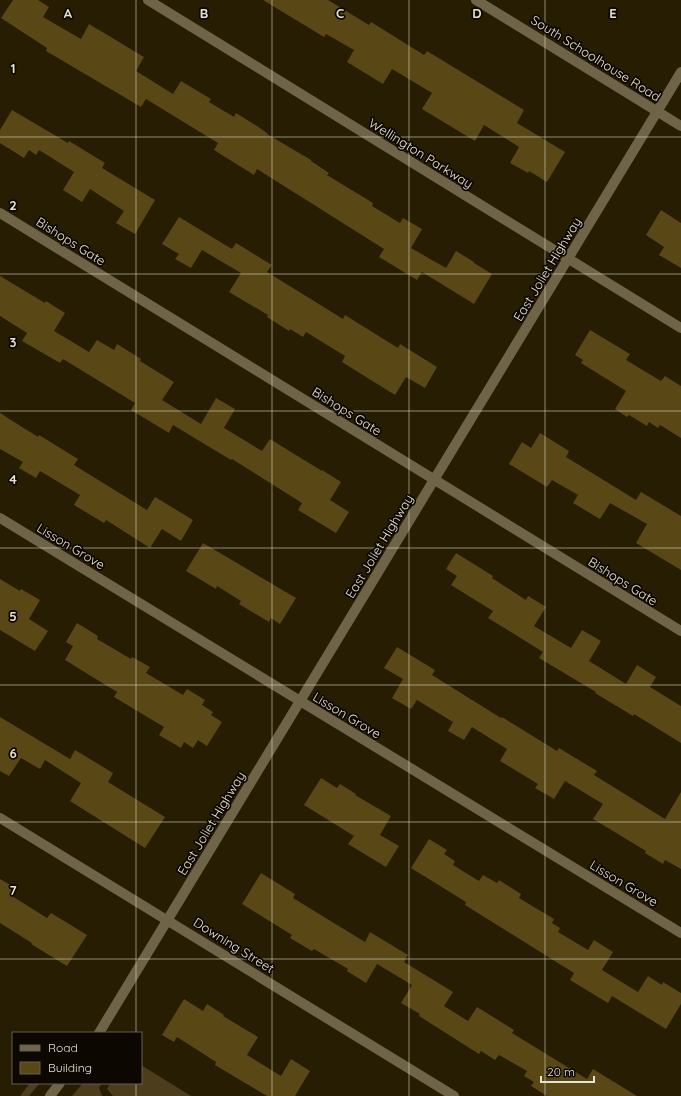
<svg xmlns="http://www.w3.org/2000/svg" width="681" height="1096" viewBox="0 0 681 1096" font-family="Quicksand,sans-serif">
	<style>
		.green { fill: #4c3e1c }
		.building { fill: #594716 }
		.lines { fill: none; stroke-linecap: round; stroke-linejoin: round }
		.minor { stroke: #6f6447; stroke-width: 10 }
		.tertiary { stroke: #6f6447; stroke-width: 10 }
		.grid { fill: none; stroke: #e7e1d1; stroke-width: 1; stroke-opacity: 0.55 }
		.labels { text-anchor: middle; stroke-width: 3.5; stroke-linejoin: round; paint-order: stroke }
		.street-label { font-size: 13px; fill: #e7e1d1; stroke: #0c0801 }
		.grid-label { font-size: 13px; text-anchor: middle; font-weight: bold; fill: #e7e1d1; stroke: #0c0801; stroke-width: 3.5; stroke-linejoin: round; paint-order: stroke }
	</style>
	<rect width="100%" height="100%" fill="#271d02"/>
	<g class="green">
		<path d="M141 1065 191 1096H113L107 1089 110 1083H141Z"/>
		<path d="M30 1083H40L29 1096H20Z"/>
		<path d="M83 1083H102L99 1088 102 1096H72Z"/>
	</g>
	<g class="building">
		<path d="M13 0H38L49 7 43 17 81 39 89 24 144 57 136 71 173 94 181 81 211 99 209 102 234 117 236 113 257 126 267 133V134L311 160V161L329 173 327 175 373 203 372 206 400 223 403 218 422 229 411 248 446 268 456 251 474 262V263L492 274 474 304 422 272 417 280 379 257 384 249 257 169 254 175 214 150 218 143 146 99 141 107 46 51 47 48 1 18Z"/>
		<path d="M263 0H328L369 25 371 22 424 55 427 51 524 110 517 123 565 152 547 182 529 171 528 173 510 163 519 147 484 125 475 141 422 109 432 93 392 69 383 84 347 62 354 50 326 34 324 37Z"/>
		<path d="M12 110 68 143 69 141 105 163 102 168 155 200 135 234 116 223 124 211 90 189 82 202 63 190 74 172 39 150 36 155 29 150 24 158 0 143V130Z"/>
		<path d="M661 210 681 223V268L659 255 664 247 646 235Z"/>
		<path d="M179 217 232 249 236 243 272 265 267 272 343 319 345 315 398 348 400 344 437 367 425 388 406 377 395 395 342 362 345 356 306 332 303 337 290 329 289 331 267 317 268 315 229 292 241 273 202 250 191 268 175 259 179 254 162 244Z"/>
		<path d="M0 276 45 303 46 301 65 313 54 331 89 352 97 340 114 350 117 344 141 359 140 361 174 382 162 400 201 424 216 398 235 409 224 428 262 451 270 439 322 471V470L341 482 330 500 349 512 336 533 298 510 302 503 232 459 231 460 173 425 169 433 131 410 135 403 63 359 60 363 22 341 27 333 0 316Z"/>
		<path d="M590 330 630 354 626 360 661 381 665 376 681 386V438L660 425 658 428 649 422 647 426 629 415 627 417 615 409 626 391 581 363 583 360 575 355Z"/>
		<path d="M0 413 38 437 39 435 78 459 74 465 147 510 155 497 193 520 181 541 162 529 150 548 106 520 104 523 74 505 80 495 40 471 36 478 19 468 23 462 0 449Z"/>
		<path d="M540 433 569 451 566 457 636 500 641 492 681 516V570L636 543 647 524 610 503 600 519 573 503 578 495 552 480 547 487 509 464 522 442 531 448Z"/>
		<path d="M203 543 296 598 280 624 271 618 269 622 239 604 241 601 217 586 216 589 186 571Z"/>
		<path d="M456 553 493 576 492 578 526 600 528 596 546 607 534 626 571 648 582 630 601 641 589 661 626 684 637 665 656 677 650 687 681 706V743L634 714 633 716 595 693 596 692 539 658 543 652 488 618 493 611 451 585 457 576 446 569Z"/>
		<path d="M0 579 20 591 21 589 40 600 29 619 48 631 35 651 0 630Z"/>
		<path d="M77 623 98 636 97 639 131 659 132 657 150 667 146 673 183 695 187 689 205 700 202 705 213 712 211 715 222 722 207 746 198 740 193 748 184 742 181 748 159 735 164 727 114 697 117 692 65 660 73 646 66 642Z"/>
		<path d="M397 647 435 670 432 675 501 718 502 717 557 751 559 748 597 771 594 775 665 819 681 792V869L665 860 663 864 645 853 646 851 593 819 603 804 565 781 554 799 535 788 538 784 500 761 507 749 472 727 464 740 448 731 453 722 417 700 411 709 392 698 403 679 384 668Z"/>
		<path d="M0 717 70 759 75 750 113 773 108 782 165 817 145 848 70 801 81 783 45 760 40 769 21 758 9 776 0 771Z"/>
		<path d="M321 778 337 788 340 784 356 794 355 795 391 816 380 835 399 846 386 867 348 844 354 836 304 805Z"/>
		<path d="M429 839 447 850 444 854 455 861 453 865 479 881 483 875 497 883 499 880 521 894 519 898 554 919 552 923 560 928 558 932 588 950 594 940 613 952 602 970 638 992 648 976 662 985 663 982 681 993V1004L666 1029 612 996 608 1003 570 980 574 973 465 905 466 902 411 868Z"/>
		<path d="M261 873 295 894 293 898 365 942 370 932 408 955 404 962 453 992 444 1006 468 1021 477 1007 514 1030 512 1033 587 1079 593 1069 637 1096H547L531 1086 534 1082 524 1076 527 1071 499 1055 495 1060 481 1051 479 1054 419 1016 420 1014 401 1003 412 985 377 964 366 983 347 971 348 969 314 949 312 951 290 938 292 935 242 904Z"/>
		<path d="M0 879 17 889 12 896 47 918 51 913 87 935 67 966 31 944 32 943 0 923Z"/>
		<path d="M184 999 203 1011 207 1004 224 1015 223 1016 258 1037 247 1055 281 1076 291 1059 310 1071 295 1096H267L215 1065 216 1062 177 1037 174 1042 162 1035Z"/>
	</g>
	<g class="lines">
		<g class="minor">
			<path d="M148 0 681 328"/>
			<path d="M0 213 681 631"/>
			<path d="M0 518 681 933"/>
			<path d="M0 818 454 1096"/>
			<path d="M99 1033 681 72"/>
			<path d="M50 1096 60 1083"/>
		</g>
		<path class="tertiary" d="M476 0 681 126"/>
	</g>
	<path class="grid" d="M136 0V1033M272 0V1096M409 0V1096M545 0V1096M0 137H681M0 274H681M0 411H681M0 548H681M0 685H681M0 822H681M0 959H681M136 1083V1096"/>
	<g class="labels">
		<g class="street-label">
			<text transform="translate(596 58) rotate(32)" y="5">South Schoolhouse Road</text>
			<text transform="translate(421 153) rotate(32)" y="5">Wellington Parkway</text>
			<text transform="translate(71 241) rotate(32)" y="5">Bishops Gate</text>
			<text transform="translate(547 269) rotate(-59)" y="5">East Joliet Highway</text>
			<text transform="translate(347 411) rotate(32)" y="5">Bishops Gate</text>
			<text transform="translate(71 546) rotate(31)" y="5">Lisson Grove</text>
			<text transform="translate(379 546) rotate(-59)" y="5">East Joliet Highway</text>
			<text transform="translate(623 581) rotate(32)" y="5">Bishops Gate</text>
			<text transform="translate(347 715) rotate(31)" y="5">Lisson Grove</text>
			<text transform="translate(211 823) rotate(-59)" y="5">East Joliet Highway</text>
			<text transform="translate(624 883) rotate(31)" y="5">Lisson Grove</text>
			<text transform="translate(234 945) rotate(32)" y="5">Downing Street</text>
		</g>
	</g>
	<g class="grid-label">
		<text x="68" y="18">A</text>
		<text x="204" y="18">B</text>
		<text x="340" y="18">C</text>
		<text x="477" y="18">D</text>
		<text x="613" y="18">E</text>
		<text x="13" y="73">1</text>
		<text x="13" y="210">2</text>
		<text x="13" y="347">3</text>
		<text x="13" y="484">4</text>
		<text x="13" y="621">5</text>
		<text x="13" y="758">6</text>
		<text x="13" y="895">7</text>
	</g>
	<rect x="12" y="1032" width="130" height="52" fill="#0c0801" stroke="#645f54"/>
	<rect x="20" y="1045" width="20" height="6" fill="#6f6447" stroke="#645f54"/>
	<text x="48" y="1052" font-size="12" fill="#e7e1d1">Road</text>
	<rect x="20" y="1062" width="20" height="12" fill="#594716" stroke="#645f54"/>
	<text x="48" y="1072" font-size="12" fill="#e7e1d1">Building</text>
	<path d="M541 1076v6h53v-6" fill="none" stroke="#e7e1d1" stroke-width="2"/>
	<text x="547" y="1076" font-size="12" fill="#e7e1d1" stroke="#0c0801" stroke-width="3" paint-order="stroke">20 m</text>
</svg>
